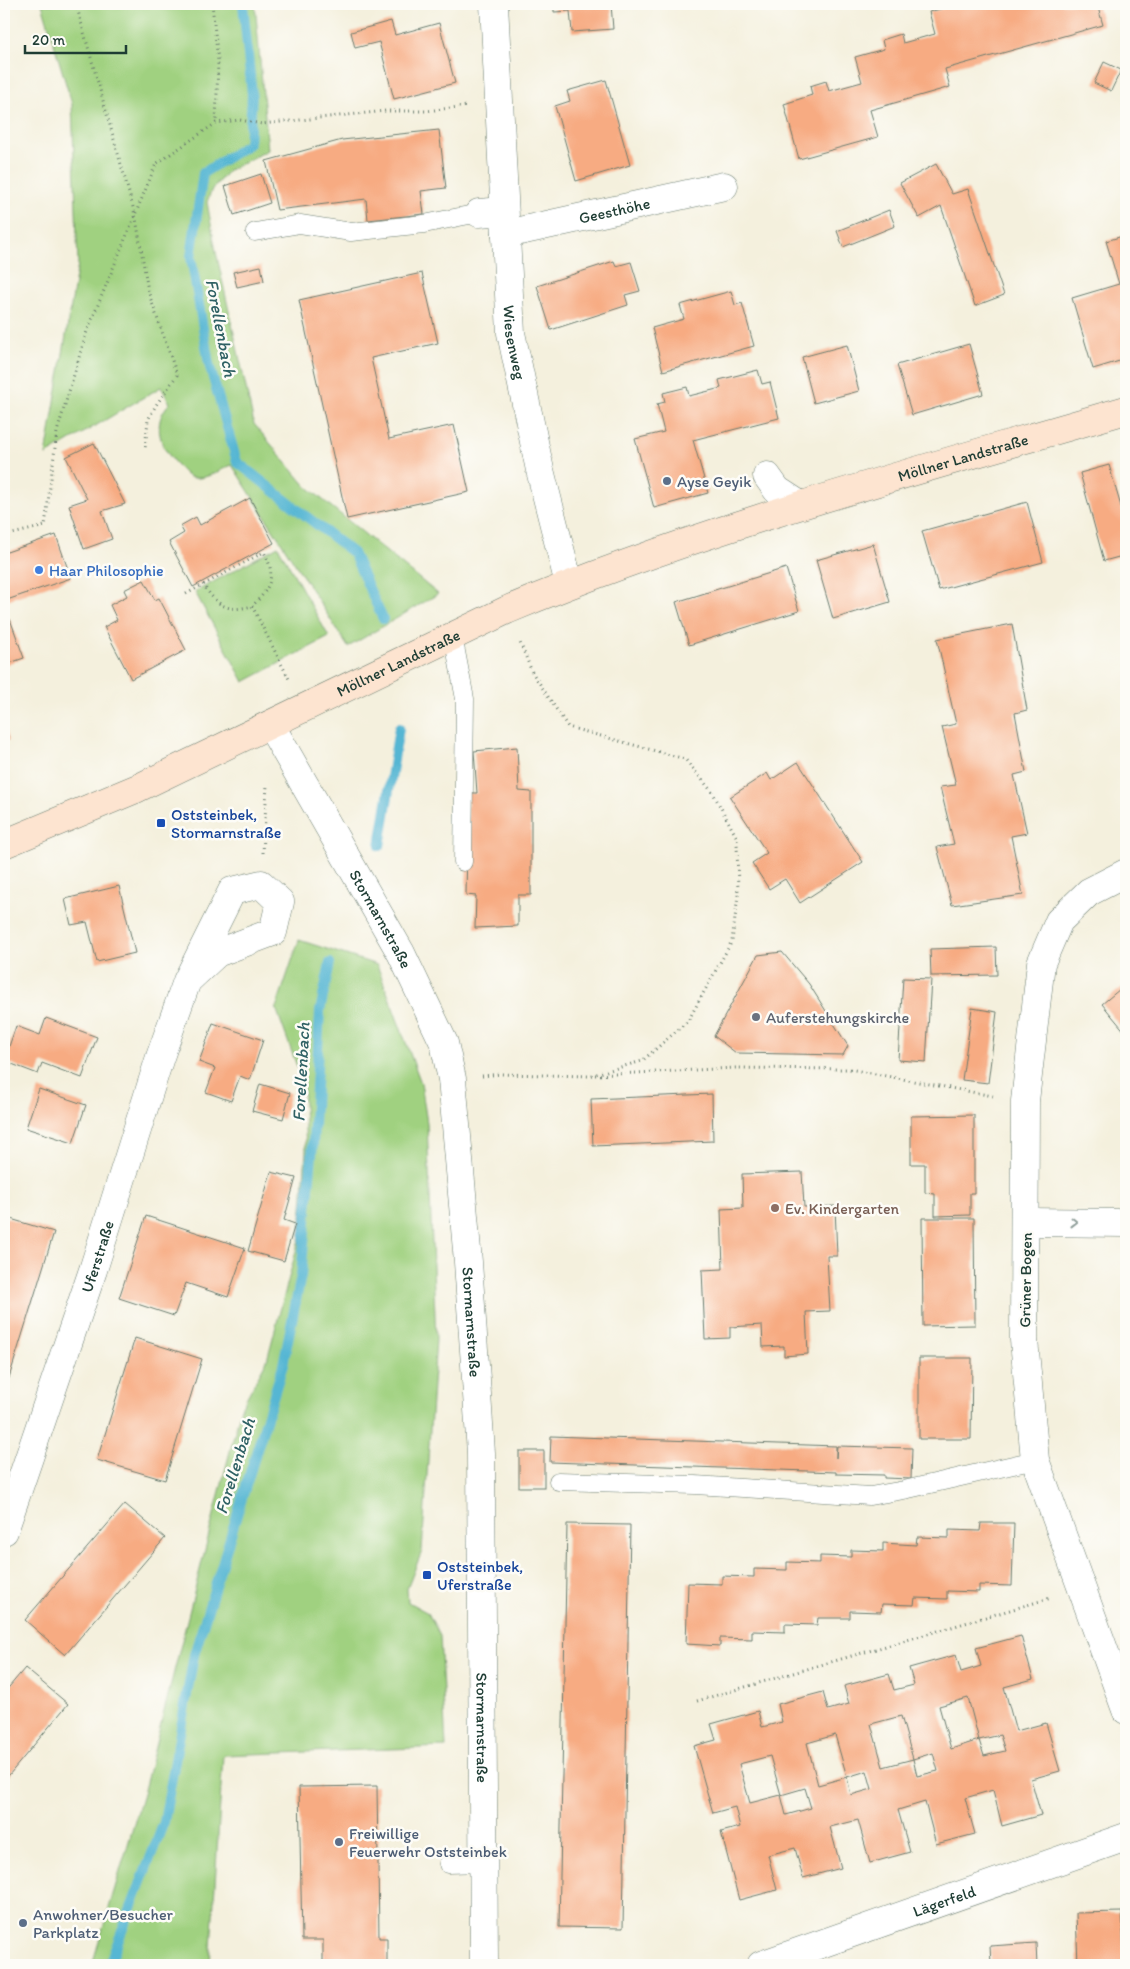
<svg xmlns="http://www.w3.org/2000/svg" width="1130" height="1969" viewBox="0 0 1130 1969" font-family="Itim,sans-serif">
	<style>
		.green { fill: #a0d180; stroke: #60875a }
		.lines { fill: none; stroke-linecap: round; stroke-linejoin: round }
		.stream { stroke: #55b6d3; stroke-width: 10 }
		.building { fill: #f7ab82; fill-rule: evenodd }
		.service-casing { stroke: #6a7c6f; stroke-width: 19 }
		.minor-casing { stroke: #6a7c6f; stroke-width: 29 }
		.tertiary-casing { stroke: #6a7c6f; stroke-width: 29 }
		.secondary-casing { stroke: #6a7c6f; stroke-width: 29 }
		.path { stroke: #6a7c6f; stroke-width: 3; stroke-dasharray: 1 4; stroke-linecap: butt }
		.service { stroke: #fff; stroke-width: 18 }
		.minor { stroke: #fff; stroke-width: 28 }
		.tertiary { stroke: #fff; stroke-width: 28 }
		.secondary { stroke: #fde4d0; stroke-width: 28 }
		.oneway { stroke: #8f9e9a }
		.service-dot { fill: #5c6f8a; stroke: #fdfcf7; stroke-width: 2 }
		.shop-dot { fill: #3f7fe0; stroke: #fdfcf7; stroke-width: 2 }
		.transit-dot { fill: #1a4fb4; stroke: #fdfcf7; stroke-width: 2 }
		.worship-dot { fill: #6b7280; stroke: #fdfcf7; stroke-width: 2 }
		.education-dot { fill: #8d6e63; stroke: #fdfcf7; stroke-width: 2 }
		.labels { text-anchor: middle; stroke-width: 5; stroke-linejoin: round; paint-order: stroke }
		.street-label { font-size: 16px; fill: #1f3d34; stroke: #fdfcf7 }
		.service-label { font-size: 16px; fill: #4e5e75; stroke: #fdfcf7; text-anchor: start }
		.shop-label { font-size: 16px; fill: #366cbe; stroke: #fdfcf7; text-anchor: start }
		.transit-label { font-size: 16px; fill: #164399; stroke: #fdfcf7; text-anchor: start }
		.worship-label { font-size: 16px; fill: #5b616d; stroke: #fdfcf7; text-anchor: start }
		.education-label { font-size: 16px; fill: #785e54; stroke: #fdfcf7; text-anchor: start }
		.water-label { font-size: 18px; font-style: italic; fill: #2f6164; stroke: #fdfcf7 }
	</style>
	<rect width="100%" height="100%" fill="#fdfcf7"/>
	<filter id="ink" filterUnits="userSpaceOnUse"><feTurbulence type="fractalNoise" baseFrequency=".02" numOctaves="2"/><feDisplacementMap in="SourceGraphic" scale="10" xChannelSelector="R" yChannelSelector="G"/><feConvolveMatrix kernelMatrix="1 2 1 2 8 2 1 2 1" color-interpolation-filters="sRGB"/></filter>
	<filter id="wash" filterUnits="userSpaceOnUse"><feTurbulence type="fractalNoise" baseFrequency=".0096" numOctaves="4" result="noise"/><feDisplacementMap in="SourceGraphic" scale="20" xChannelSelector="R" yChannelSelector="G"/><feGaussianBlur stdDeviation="1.12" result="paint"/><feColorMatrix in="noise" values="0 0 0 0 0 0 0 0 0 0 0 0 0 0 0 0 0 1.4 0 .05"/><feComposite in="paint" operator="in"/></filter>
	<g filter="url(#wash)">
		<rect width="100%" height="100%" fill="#f4f0dd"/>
		<g class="green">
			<path d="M42 4H255L268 150 229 170 212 189 207 202 216 252 254 424 306 486 438 594 348 647 232 465C221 469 208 479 195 478 187 478 182 471 177 465 161 448 150 423 170 403L161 387 46 455 78 264 72 104Z"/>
			<path d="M278 546 329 637 244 682 195 592Z"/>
			<path d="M299 940 377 965 421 1083 427 1123 436 1339 422 1551 407 1589 408 1602 428 1613 440 1636 446 1747 223 1755 210 1965H92L143 1794 241 1408 267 1360 300 1236 306 1150 303 1083 276 1008Z"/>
		</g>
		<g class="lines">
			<g class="stream">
				<path d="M243 4 252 95 249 144 203 173 191 257 209 364 237 462 353 553 383 619"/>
				<path d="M380 846 399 728"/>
				<path d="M109 1965 164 1822 194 1655 283 1365 301 1276 313 1144 320 1011 330 963"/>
			</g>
		</g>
		<g id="blocks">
			<g class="building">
				<path d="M393 4H419L395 10Z"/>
				<path d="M554 4H611L613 29 572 32 570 11 554 12Z"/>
				<path d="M959 4H1097L1103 25 945 69 950 87 870 110 878 137 799 159 784 104 812 95 810 86 826 81 829 91 862 82 855 57 884 49 882 40 901 34 903 43 935 34 929 12Z"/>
				<path d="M391 21 395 35 439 23 455 83 394 99 379 42 355 48 351 32Z"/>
				<path d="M1104 62 1121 70 1111 91 1094 83Z"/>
				<path d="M606 80 630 165 576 181 555 106 570 101 567 91Z"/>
				<path d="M439 130 446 188 421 191 424 214 368 220 366 199 277 210 266 161 342 140Z"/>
				<path d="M936 164 952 194 968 189 1004 295 975 306 941 206 919 218 900 183Z"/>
				<path d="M261 174 270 203 234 215 225 186Z"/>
				<path d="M889 210 895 226 843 247 837 231Z"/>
				<path d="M1126 235V359L1093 369 1072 298 1119 284 1106 241Z"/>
				<path d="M614 261 616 266 631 262 640 291 625 295 628 305 551 330 537 286Z"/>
				<path d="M261 266 264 281 237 287 233 272Z"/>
				<path d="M422 273 438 343 371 358 389 439 454 425 469 492 347 519 299 300Z"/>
				<path d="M731 291 735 305 742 303 754 346 663 371 652 328 684 319 680 305Z"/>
				<path d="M969 344 983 394 912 415 897 365Z"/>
				<path d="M847 345 859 391 814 403 802 357Z"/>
				<path d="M758 370 762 384 770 382 779 418 693 440 708 493 654 508 635 439 664 432 657 404 665 402 663 393 687 387 689 396 721 388 719 380Z"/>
				<path d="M94 443 125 504 102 511 112 539 84 549 69 505 87 499 66 457Z"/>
				<path d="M1109 465 1126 524V555L1104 561 1080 473Z"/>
				<path d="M250 498 274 543 193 587 169 542 184 533 180 526 196 517 200 525Z"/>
				<path d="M1027 502 1043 562 939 590 922 531Z"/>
				<path d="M56 535 71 578 4 601V553Z"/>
				<path d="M873 544 890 602 833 619 816 560Z"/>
				<path d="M786 568 799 611 689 645 676 602Z"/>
				<path d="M144 580 155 600 159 598 186 650 131 679 104 627 117 620 110 605 127 596 124 590Z"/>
				<path d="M10 619 24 658 4 665V621Z"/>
				<path d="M1012 624 1027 710 1015 713 1026 772 1014 775 1027 833 1011 836 1023 895 952 905 937 847 954 844 940 787 956 785 942 727 956 724 937 639Z"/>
				<path d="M4 723 9 740 4 741Z"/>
				<path d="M517 747 519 791 531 792V895H518V926L475 928 476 896 466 895 468 793H477L474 751Z"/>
				<path d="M798 762 863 862 800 903 785 879 769 889 752 863 767 853 730 797 767 773 771 780Z"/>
				<path d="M119 886 135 953 97 962 87 922 71 925 65 899Z"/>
				<path d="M996 947 997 975 931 976 930 949Z"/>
				<path d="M782 952 809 984 848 1046 843 1055 736 1053 714 1036 758 955Z"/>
				<path d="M903 978 931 979 926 1062 898 1060Z"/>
				<path d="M1126 984V1033L1102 1004Z"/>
				<path d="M972 1008 997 1012 988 1083 962 1080Z"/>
				<path d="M46 1018 97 1037 82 1078 42 1063 38 1074 4 1061 16 1026 40 1035Z"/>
				<path d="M213 1023 263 1040 250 1080 240 1076 231 1101 206 1092 215 1068 199 1062Z"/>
				<path d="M260 1084 290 1093 283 1119 252 1111Z"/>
				<path d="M39 1089 86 1105 73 1143 26 1128Z"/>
				<path d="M712 1094 713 1141 593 1146 591 1099Z"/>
				<path d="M974 1115V1193H970V1215L935 1216V1194L925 1193V1164H911V1116Z"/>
				<path d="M271 1172 296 1178 284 1220 295 1224 284 1261 248 1251Z"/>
				<path d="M802 1172 804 1207 835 1206 837 1256H827L830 1311 806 1312 808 1354 784 1356V1346L763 1347 762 1325 730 1327V1338L705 1339 702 1270 723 1269 721 1209 743 1208 742 1174Z"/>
				<path d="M146 1216 245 1248 228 1297 186 1283 174 1316 119 1298Z"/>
				<path d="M4 1217 54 1232 8 1381 4 1380Z"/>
				<path d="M922 1218H974L975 1325 923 1326Z"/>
				<path d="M135 1338 202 1359 165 1480 97 1460Z"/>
				<path d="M919 1358H972L971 1439H919Z"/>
				<path d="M551 1436 836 1446V1458L837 1446 912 1448 911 1479 884 1478V1475L836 1474V1472L550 1462Z"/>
				<rect x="519" y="1451" width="25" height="36"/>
				<path d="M125 1504 165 1538 65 1655 25 1620Z"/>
				<path d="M981 1523H1014L1012 1586 979 1585V1592L947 1591V1599L915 1598 914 1605 882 1604 881 1612 850 1611V1618H818L817 1625 785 1624V1632L752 1631V1639L720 1638V1646L686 1644 688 1583 722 1584V1576L754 1577V1569L787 1570V1562L820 1563V1556L851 1557V1550L883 1551V1543L916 1545 917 1537 949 1538V1530L980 1531Z"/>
				<path d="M567 1524 630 1525 623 1928 559 1927Z"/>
				<path d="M1021 1636 1033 1679 1004 1687 1016 1731 1046 1723 1060 1771 1031 1779 1041 1815 1002 1826 993 1790 965 1798 975 1834 936 1844 925 1802 898 1810 910 1852 870 1863 858 1820 830 1827 841 1868 803 1878 795 1848 768 1855 777 1890 739 1900 721 1832 740 1827 735 1807 713 1813 694 1746 716 1740 711 1724 758 1711 762 1727 782 1722 778 1704 823 1692 828 1710 849 1704 844 1686 889 1674 894 1690 914 1685 909 1668 956 1655 961 1672 981 1666 976 1648ZM968 1698 979 1740 1000 1735 1005 1751 984 1756 979 1740 951 1749 939 1706ZM901 1716 913 1759 883 1767 871 1724ZM835 1735 847 1777 867 1771 872 1789 851 1795 847 1777 818 1785 807 1743ZM933 1753 938 1771 917 1776 913 1759ZM770 1756 781 1795 805 1788 811 1808 786 1815 781 1795 750 1803 739 1764Z"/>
				<path d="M25 1668 68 1704 4 1781V1693Z"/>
				<path d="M377 1786 379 1938H387V1965H323V1940H302L299 1787Z"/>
				<path d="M1122 1912 1124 1960H1126V1965H1078L1076 1913Z"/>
				<path d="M1036 1943 1037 1965H991L990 1946Z"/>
			</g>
		</g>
	</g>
	<g filter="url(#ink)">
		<use href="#blocks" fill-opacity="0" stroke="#6a7c6f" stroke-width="1"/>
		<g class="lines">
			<g class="service-casing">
				<g id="service">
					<path d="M255 232 300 224 351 232 424 224 479 213"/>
					<path d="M453 636 465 699 463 862"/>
					<path d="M558 1481 695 1485 870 1496 904 1490 1035 1460"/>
					<path d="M448 1864 483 1863"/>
				</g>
			</g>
			<g class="minor-casing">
				<g id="minor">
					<path id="s1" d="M494 4 511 333 540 470 569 584"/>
					<path d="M479 213 504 211"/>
					<path id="s2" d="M506 234 724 186"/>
					<path d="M767 476 777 490 800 505"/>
					<path d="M1126 873 1089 892 1059 921 1041 963 1025 1101 1024 1340 1035 1460 1126 1710"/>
					<path d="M1025 1222 1126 1223"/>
					<path id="s3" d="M4 1531 93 1270 160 1057 187 981 232 891 261 884 280 902 273 932 217 953 187 981"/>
					<path id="s4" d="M761 1965 1126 1837"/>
				</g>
			</g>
			<g class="tertiary-casing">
				<g id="tertiary">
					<path id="s5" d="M271 726 401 953 444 1043 452 1079 468 1262 481 1453 484 1965"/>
				</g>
			</g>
			<g class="secondary-casing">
				<g id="secondary">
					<path id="s6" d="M4 844 138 788 507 610C707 526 918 471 1126 410"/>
				</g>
			</g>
			<g class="path">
				<path d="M76 4 136 218 148 291 177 375 156 405 148 420 145 449"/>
				<path d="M212 4 218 61 216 123"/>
				<path d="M4 536 45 526 57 432 86 334 156 164 216 123 240 120 262 124 386 111H426L467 106"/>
				<path d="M203 584C216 605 227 613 252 606"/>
				<path d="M186 594 264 552C277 576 270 589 252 606L290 681"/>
				<path d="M263 853 267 785"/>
				<path d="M595 1075 735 1068 849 1069 993 1096"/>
				<path d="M482 1076 501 1074 589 1076 642 1061 688 1021 732 941 738 895 737 838 713 793 685 759 568 727 532 672 519 640"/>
				<path d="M697 1701 1051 1598"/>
			</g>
			<use href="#service" class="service"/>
			<use href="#minor" class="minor"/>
			<use href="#tertiary" class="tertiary"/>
			<use href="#secondary" class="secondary"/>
		</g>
		<defs><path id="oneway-chevron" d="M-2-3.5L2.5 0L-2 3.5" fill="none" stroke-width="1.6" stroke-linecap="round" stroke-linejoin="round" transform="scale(1.25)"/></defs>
		<use class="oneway" href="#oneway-chevron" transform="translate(1074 1222) rotate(1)"/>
	</g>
	<g class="service-dot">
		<circle cx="667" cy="481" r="5"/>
		<circle cx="339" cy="1842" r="5"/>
		<circle cx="23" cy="1923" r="5"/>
	</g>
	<circle class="shop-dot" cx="39" cy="570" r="5"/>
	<g class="transit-dot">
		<rect x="156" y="818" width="10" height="10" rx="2.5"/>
		<rect x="422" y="1570" width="10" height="10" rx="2.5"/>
	</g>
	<circle class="worship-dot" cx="756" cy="1017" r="5"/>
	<circle class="education-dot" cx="775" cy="1208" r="5"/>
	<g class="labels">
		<g class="street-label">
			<text dy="6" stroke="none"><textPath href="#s2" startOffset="111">Geesthöhe</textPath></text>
			<text dy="6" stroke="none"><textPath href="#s1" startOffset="339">Wiesenweg</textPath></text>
			<text dy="6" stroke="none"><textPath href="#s6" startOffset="1036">Möllner Landstraße</textPath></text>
			<text dy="6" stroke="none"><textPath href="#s6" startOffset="434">Möllner Landstraße</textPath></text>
			<text dy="6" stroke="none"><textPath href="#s5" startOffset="222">Stormarnstraße</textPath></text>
			<text dy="6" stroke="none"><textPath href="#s3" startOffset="290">Uferstraße</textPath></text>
			<text transform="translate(1025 1280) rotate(-89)" y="6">Grüner Bogen</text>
			<text dy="6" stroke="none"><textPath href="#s5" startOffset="642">Stormarnstraße</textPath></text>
			<text dy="6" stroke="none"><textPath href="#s5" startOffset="1048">Stormarnstraße</textPath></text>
			<text dy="6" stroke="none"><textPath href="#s4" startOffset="194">Lägerfeld</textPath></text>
		</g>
		<g class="service-label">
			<text x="677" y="487">Ayse Geyik</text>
			<text x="349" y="1839">Freiwillige<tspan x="349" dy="18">Feuerwehr Oststeinbek</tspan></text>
			<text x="33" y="1920">Anwohner/Besucher<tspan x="33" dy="18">Parkplatz</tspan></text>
		</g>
		<g class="shop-label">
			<text x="49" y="576">Haar Philosophie</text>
		</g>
		<g class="transit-label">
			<text x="171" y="820">Oststeinbek,<tspan x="171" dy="18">Stormarnstraße</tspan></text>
			<text x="437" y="1572">Oststeinbek,<tspan x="437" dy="18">Uferstraße</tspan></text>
		</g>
		<g class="worship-label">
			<text x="766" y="1023">Auferstehungskirche</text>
		</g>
		<g class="education-label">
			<text x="785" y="1214">Ev. Kindergarten</text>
		</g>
		<g class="water-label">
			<text transform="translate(221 328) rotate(79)" y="6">Forellenbach</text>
			<text transform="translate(301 1072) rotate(-87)" y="6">Forellenbach</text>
			<text transform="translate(235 1466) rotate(-73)" y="6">Forellenbach</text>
		</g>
	</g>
	<rect width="1130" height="1969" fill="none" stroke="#fdfcf7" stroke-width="20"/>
	<path d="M25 45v8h101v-8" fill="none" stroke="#1f3d34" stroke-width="2.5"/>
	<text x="32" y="45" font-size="15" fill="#1f3d34" stroke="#fdfcf7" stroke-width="4" paint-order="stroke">20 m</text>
</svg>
